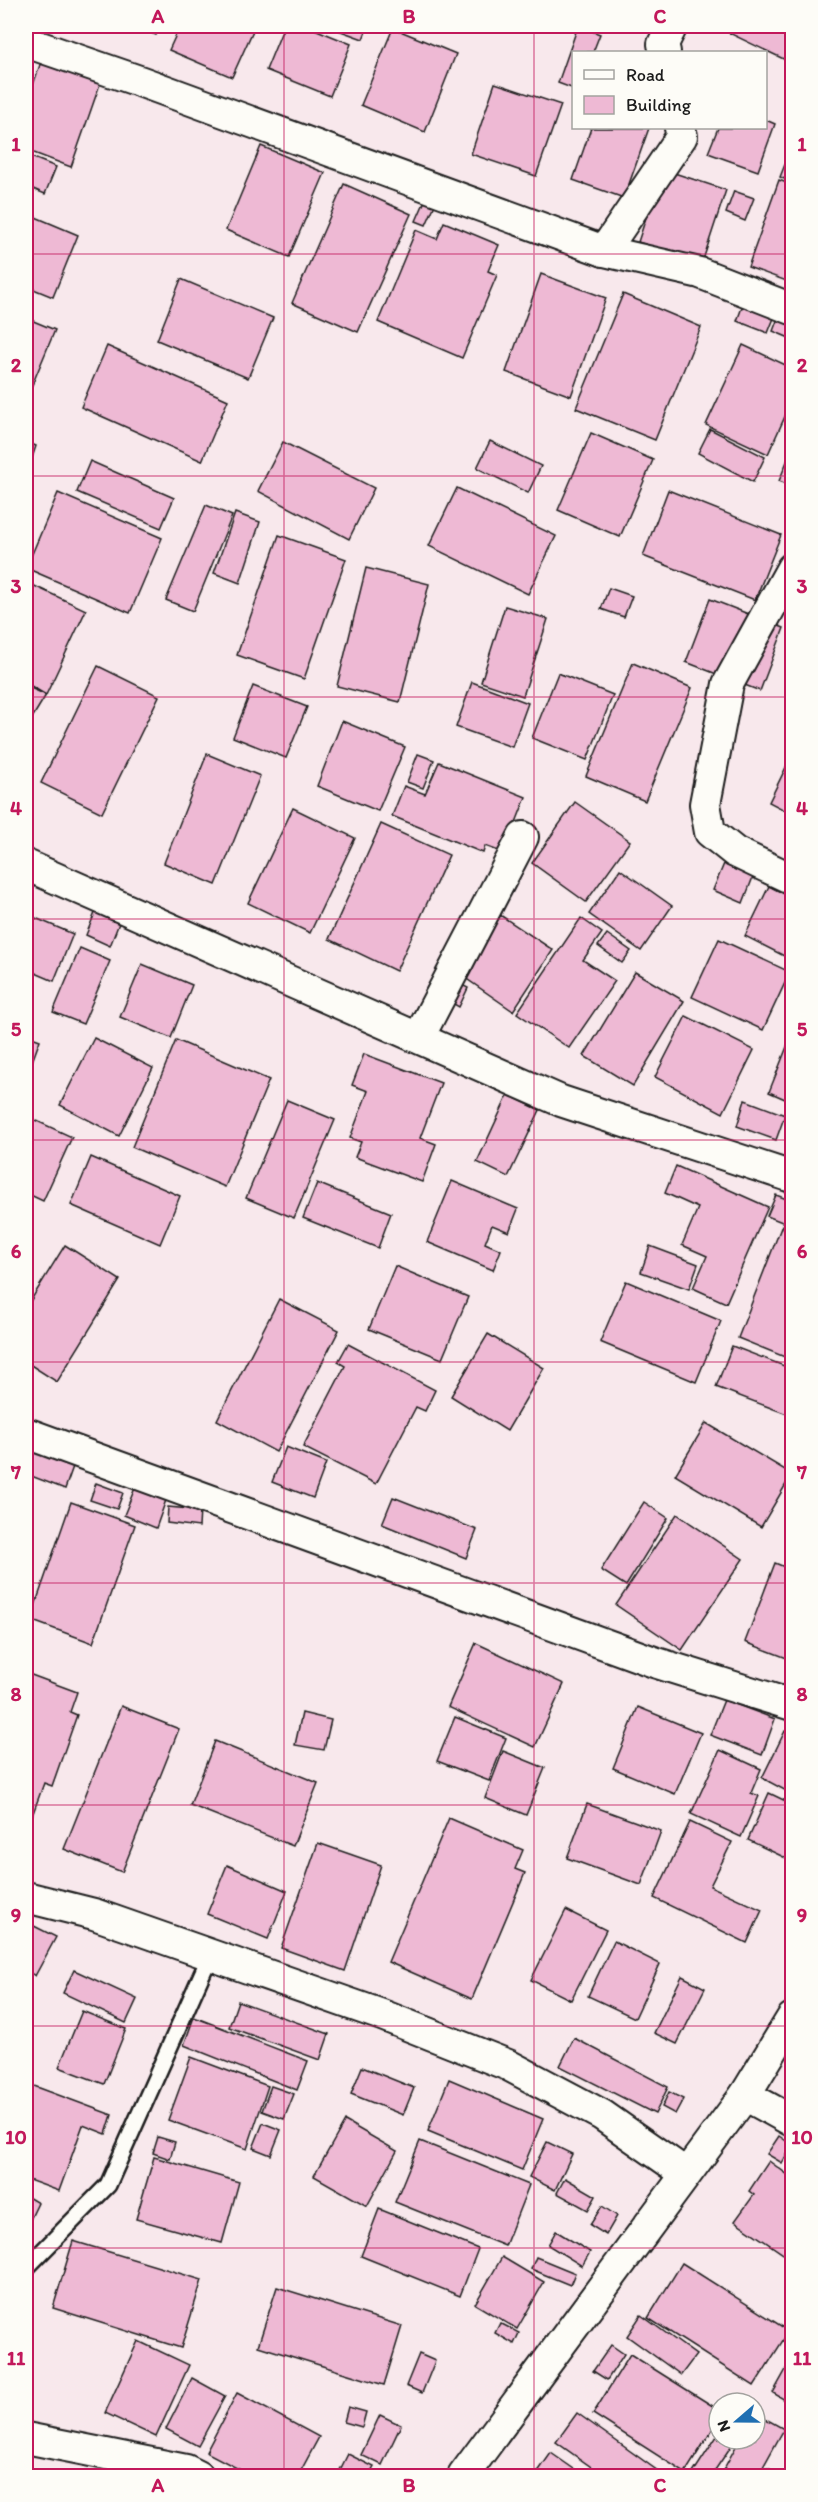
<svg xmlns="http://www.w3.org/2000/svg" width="818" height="2502" viewBox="0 0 818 2502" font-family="Itim,sans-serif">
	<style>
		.building { fill: #eeb9d4; stroke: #1c1c1c; stroke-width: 1.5 }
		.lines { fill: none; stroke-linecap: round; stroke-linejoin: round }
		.service-casing { stroke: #1c1c1c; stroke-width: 20 }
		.minor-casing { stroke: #1c1c1c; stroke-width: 34 }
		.service { stroke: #fdfcf7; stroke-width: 15 }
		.minor { stroke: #fdfcf7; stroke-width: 30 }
		.grid { fill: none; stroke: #c2185b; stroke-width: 1.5; stroke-opacity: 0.55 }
		.neatline { fill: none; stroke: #c2185b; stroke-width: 2 }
		.grid-label { font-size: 20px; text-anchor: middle; font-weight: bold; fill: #c2185b }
	</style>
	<rect width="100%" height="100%" fill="#f8e8ec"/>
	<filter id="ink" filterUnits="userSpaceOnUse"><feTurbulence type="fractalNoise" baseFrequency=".0167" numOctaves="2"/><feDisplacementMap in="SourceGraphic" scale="12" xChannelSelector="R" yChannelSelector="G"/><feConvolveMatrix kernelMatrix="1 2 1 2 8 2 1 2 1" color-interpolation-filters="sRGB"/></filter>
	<g filter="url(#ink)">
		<g class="building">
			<path d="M133 26H159L156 35Z"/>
			<path d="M180 26H255L232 77 169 50Z"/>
			<path d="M284 26H307L351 44 330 96 266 70Z"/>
			<path d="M327 26H368L363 39Z"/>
			<path d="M578 26 600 34 593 52H574V89L558 83Z"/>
			<path d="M730 26H792V63L727 32Z"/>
			<path d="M393 28 456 54 425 132 361 105Z"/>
			<path d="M41 62 100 84 71 167 26 150V105Z"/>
			<path d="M495 83 561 105 536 176 471 154Z"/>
			<path d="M766 120 775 124 758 171 708 153 718 128H766Z"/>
			<path d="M591 128H649L624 198 573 180Z"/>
			<path d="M261 146 325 173 289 257 226 230Z"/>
			<path d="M26 155 56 167 45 194 26 186Z"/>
			<path d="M788 157 792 158V182L780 177Z"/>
			<path d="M662 169 726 190 702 263 638 242Z"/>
			<path d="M779 180 792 185V283L748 267Z"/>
			<path d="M344 184 411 214 358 332 292 303Z"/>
			<path d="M734 191 754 198 745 221 726 213Z"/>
			<path d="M427 196 437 200 426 225 416 221Z"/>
			<path d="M26 213 78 235 53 297 26 286Z"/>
			<path d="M444 222 499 245 488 271 497 275 462 358 378 322 416 230 437 239Z"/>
			<path d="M541 274 606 298 571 396 506 372Z"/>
			<path d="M181 279 273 318 248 378 157 340Z"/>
			<path d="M623 294 701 327 655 440 576 408Z"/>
			<path d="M746 296 778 308 768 333 737 321Z"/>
			<path d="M780 313 792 318V339L773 331Z"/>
			<path d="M26 318 55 330 30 390 26 388Z"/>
			<path d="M743 345 792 368V401L768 454 706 425Z"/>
			<path d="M107 346 228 400 202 461 81 407Z"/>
			<path d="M710 429 765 457 753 482 698 453Z"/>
			<path d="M591 433 653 460 620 537 558 510Z"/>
			<path d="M490 441 541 466 528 493 477 468Z"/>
			<path d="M26 442 36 446 26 476Z"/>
			<path d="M283 442 374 488 349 539 258 491Z"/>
			<path d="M792 449V486L779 481Z"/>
			<path d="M90 461 174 498 161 528 77 492Z"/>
			<path d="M457 488 556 536 528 594 429 546Z"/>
			<path d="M668 490 781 535 755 600 643 556Z"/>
			<path d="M58 493 162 538 130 613 26 568Z"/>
			<path d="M206 505 232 516 193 611 166 600Z"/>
			<path d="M235 513 260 522 240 583 214 573Z"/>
			<path d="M279 535 346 559 304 679 237 655Z"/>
			<path d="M366 568 429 584 400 702 337 686Z"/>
			<path d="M28 583 86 610 46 695 26 683V588Z"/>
			<path d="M609 588 632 596 624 617 601 609Z"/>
			<path d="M710 599 784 628 760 691 686 662Z"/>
			<path d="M505 606 548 619 523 696 481 682Z"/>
			<path d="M633 663 692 688 645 801 586 776Z"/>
			<path d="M98 666 159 696 102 813 41 783Z"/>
			<path d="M558 673 613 695 587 760 532 738Z"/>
			<path d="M472 682 528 703 512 747 456 727Z"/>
			<path d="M26 686 46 695 26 728Z"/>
			<path d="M253 686 307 707 286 758 233 737Z"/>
			<path d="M342 721 405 747 378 811 317 786Z"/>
			<path d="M207 754 260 776 216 885 164 863Z"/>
			<path d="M418 754 434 760 423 788 407 782Z"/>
			<path d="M792 755V814L769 802Z"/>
			<path d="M439 762 526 797 504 853 485 846 483 853 392 816 404 786 425 794Z"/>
			<path d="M575 802 630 841 586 902 532 863Z"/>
			<path d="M293 808 355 838 310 933 248 903Z"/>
			<path d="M381 824 449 855 396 971 329 939Z"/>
			<path d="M726 859 755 872 743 903 713 890Z"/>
			<path d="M620 869 672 906 641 951 589 914Z"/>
			<path d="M769 886 792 898V960L745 936Z"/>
			<path d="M97 908 121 918 110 946 86 935Z"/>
			<path d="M26 914 73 934 54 981 26 969Z"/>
			<path d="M500 915 553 950 513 1011 461 975Z"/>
			<path d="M581 918 602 933 583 960 615 981 569 1048 517 1013Z"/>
			<path d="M607 934 631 951 622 963 598 946Z"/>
			<path d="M719 939 790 972 763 1030 692 997Z"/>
			<path d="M80 948 110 961 83 1024 53 1012Z"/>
			<path d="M142 964 192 985 171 1038 120 1017Z"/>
			<path d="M635 972 684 1001 633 1086 584 1056Z"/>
			<path d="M454 981 468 988 459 1007 445 999Z"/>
			<path d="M686 1016 754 1050 723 1113 655 1077Z"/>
			<path d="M792 1034V1102L769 1092Z"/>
			<path d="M26 1035 40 1040 26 1078Z"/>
			<path d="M94 1038 153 1068 119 1136 60 1105Z"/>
			<path d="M176 1040 269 1080 225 1187 132 1147Z"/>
			<path d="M364 1054 441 1083 420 1138 436 1144 422 1182 355 1157 361 1142 350 1138 368 1091 352 1085Z"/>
			<path d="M508 1095 540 1110 508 1177 477 1162Z"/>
			<path d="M287 1100 335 1120 294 1218 246 1198Z"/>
			<path d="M745 1100 785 1115 776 1140 737 1126Z"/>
			<path d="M26 1116 72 1137 43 1201 26 1193Z"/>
			<path d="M91 1157 180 1196 160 1244 71 1205Z"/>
			<path d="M676 1166 768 1207 726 1303 693 1288 707 1256 682 1245 698 1208 665 1193Z"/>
			<path d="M452 1181 518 1209 509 1232 492 1225 485 1243 501 1250 493 1270 427 1242Z"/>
			<path d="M317 1183 391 1213 378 1248 303 1218Z"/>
			<path d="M776 1195 792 1201V1226L767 1216Z"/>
			<path d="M782 1225 792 1229V1360L738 1338Z"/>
			<path d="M65 1245 120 1280 57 1382 26 1362V1308Z"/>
			<path d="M650 1246 698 1264 689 1289 641 1272Z"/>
			<path d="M395 1266 468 1297 442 1359 369 1329Z"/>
			<path d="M626 1281 721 1321 696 1382 600 1342Z"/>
			<path d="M279 1299 339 1330 276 1452 217 1420Z"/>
			<path d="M488 1334 544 1368 507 1431 451 1396Z"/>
			<path d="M348 1344 435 1390 425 1411 416 1407 376 1484 303 1447 345 1366 338 1362Z"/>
			<path d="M732 1346 792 1369V1416L716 1387Z"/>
			<path d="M706 1423 792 1474 761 1527 675 1475Z"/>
			<path d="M31 1445 75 1461 65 1489 26 1474V1460Z"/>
			<path d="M286 1447 326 1463 313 1498 272 1482Z"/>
			<path d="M96 1483 123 1493 117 1509 90 1500Z"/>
			<path d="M135 1488 166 1500 156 1528 124 1515Z"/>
			<path d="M393 1497 477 1530 466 1558 382 1524Z"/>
			<path d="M71 1502 135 1525 93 1643 30 1620Z"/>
			<path d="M644 1502 668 1518 626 1586 601 1570Z"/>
			<path d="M168 1507 200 1510 199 1527 167 1523Z"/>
			<path d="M677 1514 743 1559 682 1650 616 1605Z"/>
			<path d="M775 1563 792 1570V1660L745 1642Z"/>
			<path d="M476 1643 564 1684 535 1747 448 1707Z"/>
			<path d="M26 1673 77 1692 70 1712 77 1715 52 1786 44 1783 28 1827 26 1826Z"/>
			<path d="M724 1700 775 1719 762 1755 710 1735Z"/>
			<path d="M121 1706 179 1729 122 1872 64 1849Z"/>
			<path d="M638 1707 701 1733 675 1794 613 1768Z"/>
			<path d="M302 1713 331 1720 324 1750 295 1745Z"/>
			<path d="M455 1717 506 1738 489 1781 437 1761Z"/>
			<path d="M785 1731 792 1735V1794L762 1778Z"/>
			<path d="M215 1741 318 1783 293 1846 190 1805Z"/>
			<path d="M720 1750 761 1769 751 1793 759 1796 741 1837 691 1814Z"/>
			<path d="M503 1751 545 1768 526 1815 485 1798Z"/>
			<path d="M769 1793 792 1804V1861L748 1840Z"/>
			<path d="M587 1804 661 1831 641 1885 567 1858Z"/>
			<path d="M449 1818 523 1850 515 1869 525 1873 472 1999 388 1962Z"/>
			<path d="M690 1822 732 1842 710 1886 762 1910 747 1943 654 1898Z"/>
			<path d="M318 1843 381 1865 345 1971 281 1948Z"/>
			<path d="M227 1865 287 1891 268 1939 207 1914Z"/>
			<path d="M566 1910 606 1930 571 2000 531 1980Z"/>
			<path d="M34 1926 56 1937 35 1976 26 1970V1942Z"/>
			<path d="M614 1941 660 1964 635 2018 588 1996Z"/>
			<path d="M74 1970 137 1999 126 2023 63 1993Z"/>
			<path d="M682 1976 705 1988 677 2044 654 2033Z"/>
			<path d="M238 2001 329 2034 320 2060 229 2027Z"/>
			<path d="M82 2011 126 2029 104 2084 59 2067Z"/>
			<path d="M194 2017 308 2061 297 2090 184 2045Z"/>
			<path d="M574 2038 668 2087 655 2114 560 2066Z"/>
			<path d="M191 2057 268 2086 247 2149 168 2120Z"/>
			<path d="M362 2067 414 2088 403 2115 351 2094Z"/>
			<path d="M449 2079 543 2119 522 2170 428 2131Z"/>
			<path d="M26 2083 112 2115 106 2134 83 2125 59 2191 26 2179Z"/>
			<path d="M271 2086 294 2094 284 2119 262 2111Z"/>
			<path d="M669 2092 683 2099 675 2114 662 2107Z"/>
			<path d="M345 2121 397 2151 367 2206 314 2176Z"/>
			<path d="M263 2123 281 2130 271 2155 253 2148Z"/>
			<path d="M779 2136 792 2145 782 2163 767 2154Z"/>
			<path d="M158 2137 175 2142 170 2159 153 2153Z"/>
			<path d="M420 2141 529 2185 505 2246 395 2202Z"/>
			<path d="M547 2142 572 2154 555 2190 529 2177Z"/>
			<path d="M154 2157 239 2182 222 2243 136 2219Z"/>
			<path d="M769 2161 792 2178V2260L735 2221 754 2195 749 2191Z"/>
			<path d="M565 2178 596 2196 588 2210 557 2193Z"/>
			<path d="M26 2196 38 2203 26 2228Z"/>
			<path d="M602 2206 617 2216 606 2235 590 2225Z"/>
			<path d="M379 2209 478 2249 460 2296 361 2256Z"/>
			<path d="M556 2231 590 2252 582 2266 548 2245Z"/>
			<path d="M73 2241 202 2280 181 2348 53 2308Z"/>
			<path d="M502 2257 544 2282 517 2329 475 2304Z"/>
			<path d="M536 2257 575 2273 570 2285 531 2269Z"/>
			<path d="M682 2263 789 2331 754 2386 648 2318Z"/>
			<path d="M277 2287 402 2326 384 2385 258 2346Z"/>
			<path d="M641 2315 696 2355 681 2375 627 2336Z"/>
			<path d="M500 2323 519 2333 514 2344 495 2333Z"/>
			<path d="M138 2341 189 2365 156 2437 105 2413Z"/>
			<path d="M611 2345 624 2354 607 2380 593 2371Z"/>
			<path d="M419 2354 435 2361 422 2393 406 2386Z"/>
			<path d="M630 2354 719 2410V2419L685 2473 593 2414Z"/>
			<path d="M792 2359V2404L773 2393Z"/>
			<path d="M192 2378 225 2396 198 2446 166 2429Z"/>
			<path d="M237 2393 319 2437 298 2476H252L206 2452Z"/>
			<path d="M348 2407 366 2412 362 2427 344 2422Z"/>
			<path d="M577 2413 665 2476H604L556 2442Z"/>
			<path d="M755 2413 784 2429 758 2476H720L740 2439H755Z"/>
			<path d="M380 2415 401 2425 382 2465 361 2455Z"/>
			<path d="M719 2433V2439H736L711 2476H691Z"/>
			<path d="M551 2453 584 2476H535Z"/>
			<path d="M348 2454 374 2467 369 2476H337Z"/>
			<path d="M767 2468 785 2476H763Z"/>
		</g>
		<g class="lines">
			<g class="service-casing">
				<path id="service" d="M26 2268 108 2185 210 1956"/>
			</g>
			<g class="minor-casing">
				<g id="minor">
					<path d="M26 42 142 82 604 251 700 273 792 309"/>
					<path d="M665 52 663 44 672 26"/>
					<path d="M604 251 682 136 680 128"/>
					<path d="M792 568 728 684 705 804 710 832 735 852 792 879"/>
					<path d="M26 865 561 1101 792 1177"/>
					<path d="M419 1037 523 837"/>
					<path d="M26 1433 654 1662 792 1705"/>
					<path d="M26 1897 94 1914 382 2015 508 2065 602 2115 685 2173"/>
					<path d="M745 2095 792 2121"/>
					<path d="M26 2438 186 2470 198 2476"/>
					<path d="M463 2476 745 2095 792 2018"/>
				</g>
			</g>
			<use href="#service" class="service"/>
			<use href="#minor" class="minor"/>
		</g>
	</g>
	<path class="grid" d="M284 26V2476M534 26V2476M26 254H792M26 476H792M26 697H792M26 919H792M26 1140H792M26 1362H792M26 1583H792M26 1805H792M26 2026H792M26 2248H792"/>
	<rect width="818" height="2502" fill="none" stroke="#fdfcf7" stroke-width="66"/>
	<rect x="572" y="51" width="195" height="78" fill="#fdfcf7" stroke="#a3a29f" stroke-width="1.5"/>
	<rect x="584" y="70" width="30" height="9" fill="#fdfcf7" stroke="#a3a29f" stroke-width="1.5"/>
	<text x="626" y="81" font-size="18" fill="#1c1c1c">Road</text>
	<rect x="584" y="96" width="30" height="18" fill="#eeb9d4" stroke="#a3a29f" stroke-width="1.5"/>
	<text x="626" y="111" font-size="18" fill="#1c1c1c">Building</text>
	<g transform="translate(737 2421) rotate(250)"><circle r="28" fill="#fdfcf7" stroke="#a3a29f" stroke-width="1.5"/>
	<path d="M0-4.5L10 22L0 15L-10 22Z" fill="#1f6fb2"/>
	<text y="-9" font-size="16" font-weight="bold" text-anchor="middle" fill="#1c1c1c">N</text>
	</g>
	<rect x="33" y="33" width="752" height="2436" class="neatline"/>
	<g class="grid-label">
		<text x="158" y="23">A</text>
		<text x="409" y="23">B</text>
		<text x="660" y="23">C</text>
		<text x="16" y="151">1</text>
		<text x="802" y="151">1</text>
		<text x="16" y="372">2</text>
		<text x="802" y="372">2</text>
		<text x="16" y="593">3</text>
		<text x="802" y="593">3</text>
		<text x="16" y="815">4</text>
		<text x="802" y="815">4</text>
		<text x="16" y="1036">5</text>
		<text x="802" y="1036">5</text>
		<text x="16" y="1258">6</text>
		<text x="802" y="1258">6</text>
		<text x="16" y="1479">7</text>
		<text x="802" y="1479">7</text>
		<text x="16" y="1701">8</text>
		<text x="802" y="1701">8</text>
		<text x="16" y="1922">9</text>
		<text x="802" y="1922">9</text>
		<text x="16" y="2144">10</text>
		<text x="802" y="2144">10</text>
		<text x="16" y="2365">11</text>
		<text x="802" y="2365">11</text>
		<text x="158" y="2492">A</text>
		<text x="409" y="2492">B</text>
		<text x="660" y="2492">C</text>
	</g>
</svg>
